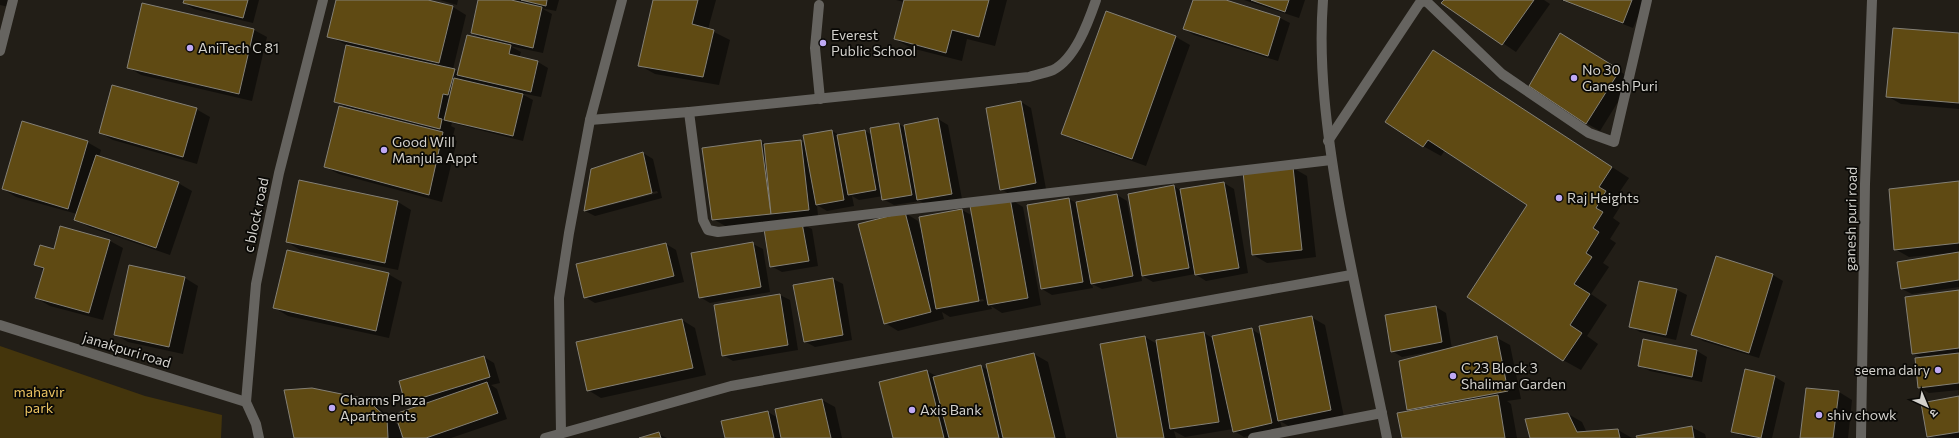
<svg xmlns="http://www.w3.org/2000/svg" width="1959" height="438" viewBox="0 0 1959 438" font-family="Commissioner,'Noto Sans Devanagari',sans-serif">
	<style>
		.green { fill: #44350c }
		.shadow { fill: #0007; fill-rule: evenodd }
		.building { fill: #5f4a13; stroke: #848076 }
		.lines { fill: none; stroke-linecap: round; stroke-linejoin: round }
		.minor { stroke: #666460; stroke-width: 10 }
		.poi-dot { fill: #bfa9f4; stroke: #0a0906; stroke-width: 1.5 }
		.labels { text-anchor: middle; stroke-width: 3.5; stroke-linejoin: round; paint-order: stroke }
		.poi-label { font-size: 14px; fill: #d3d1cc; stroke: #0a0906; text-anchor: start }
		.street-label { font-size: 14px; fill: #d3d1cc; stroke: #0a0906 }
		.park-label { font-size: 14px; fill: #ecc462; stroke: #0a0906 }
	</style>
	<rect width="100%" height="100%" fill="#221e17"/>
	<path class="green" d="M0 346 145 396 222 415 221 438H0Z"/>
	<g class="shadow">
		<path d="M0 0H11L9 7 0 5Z"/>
		<path d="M185 0H259L253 23 194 9 184 3Z"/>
		<path d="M337 0H423L453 7 466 15 453 69 459 72 482 39 472 33 479 0H559L556 11 541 8 552 14 543 53 510 46 521 52 519 58 538 62 548 68 541 97 520 93 533 100 523 141 452 123 451 126 455 128 453 136 446 135 457 141 442 202 339 174 325 167 348 109 335 101 347 45 328 36Z"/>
		<path d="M440 0H458L457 5Z"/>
		<path d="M655 0H716L708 29 730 40 719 85 655 74 639 65Z"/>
		<path d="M896 0H1007L995 46 967 39 962 61 911 48 895 39 904 2Z"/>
		<path d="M1194 0H1223L1280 18 1290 23 1278 61 1194 35 1184 29Z"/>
		<path d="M1244 0H1305L1299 18Z"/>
		<path d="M1445 0H1544L1550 4 1516 52 1443 3Z"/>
		<path d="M1561 0H1645L1633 28Z"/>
		<path d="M143 4 254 30 267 37 252 101 141 75 128 67Z"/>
		<path d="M1106 12 1176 37 1190 45 1146 166 1076 141 1062 134Z"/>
		<path d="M1959 34V109L1901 104 1887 96Z"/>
		<path d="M1574 42 1632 79 1600 131 1586 123Z"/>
		<path d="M1433 51 1629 178 1616 197 1623 202 1613 218 1620 223 1610 239 1616 243 1603 263 1609 267 1591 294 1607 305 1587 336 1598 344 1581 370 1563 360 1529 205 1445 150 1441 156 1423 146Z"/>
		<path d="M1021 102 1031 108 1046 189 1011 195 1001 189Z"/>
		<path d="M196 109 210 117 197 164 113 140 100 133Z"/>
		<path d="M938 119 948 125 962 199 928 205 920 201 894 205 883 199V196L859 200 852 196 854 206 827 211 817 205 818 216 727 227 713 219 703 149 761 141 767 145 801 141 806 144 832 131 841 136 865 131 872 135 899 124 905 128V125Z"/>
		<path d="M87 142 101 150 99 157 178 183 192 191 170 255 89 227 75 219 77 214 16 197 3 189Z"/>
		<path d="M643 153 653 159 662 198 595 216 585 211 592 170ZM657 191 658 193 595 209V207Z"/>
		<path d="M1293 168 1307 176 1316 257 1267 263 1253 255Z"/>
		<path d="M1959 182V287L1912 294 1902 289 1951 254 1950 253 1909 257 1895 249Z"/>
		<path d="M1224 183 1234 189 1248 273 1206 281 1195 274 1153 282 1141 275 1142 281 1102 289 1092 284 1093 288 1052 295 1042 289 1069 199 1077 203 1117 195 1127 201 1137 255H1139L1174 186 1181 191Z"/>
		<path d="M1010 199 1023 207 1041 305 1002 313 991 306 992 309 950 317 942 312 944 319 898 331 885 323 905 213 918 221 920 228 962 210 973 216ZM983 299 984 301 947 308V306Z"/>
		<path d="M398 202 411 210 398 270 300 250 287 242Z"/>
		<path d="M802 224 812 229 818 266 782 272 771 266Z"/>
		<path d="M110 241 123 248 103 320 50 306 36 298 44 270 35 265 54 250Z"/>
		<path d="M666 244 676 250 684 282 595 303 585 297 577 265Z"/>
		<path d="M753 244 763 249 770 292 710 303 700 297Z"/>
		<path d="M130 266 185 278 198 286 183 354 128 342 115 334Z"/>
		<path d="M388 274 402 282 389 338 288 316 275 308Z"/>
		<path d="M1773 275 1783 281 1759 358 1703 341 1693 335Z"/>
		<path d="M833 279 843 284 852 340 815 347 804 341Z"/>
		<path d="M1677 290 1687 295 1676 340 1640 332 1630 326Z"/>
		<path d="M1959 291V390L1929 393 1919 387 1922 358 1913 353Z"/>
		<path d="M780 295 790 300 798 350 733 361 723 355Z"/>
		<path d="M1436 307 1446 313 1452 349 1497 338 1510 345 1521 399 1507 401 1511 404 1517 438H1403L1412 412 1408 410 1445 351 1444 349 1402 357 1392 351Z"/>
		<path d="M1311 317 1325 325 1344 417 1292 428 1280 421 1282 428 1244 437 1234 431 1233 429 1185 437 1174 431 1176 438H1118L1101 345 1145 337 1157 344 1204 333 1214 339 1251 329 1261 335Z"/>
		<path d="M682 320 695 328 706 375 601 398 588 390Z"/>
		<path d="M1644 341 1697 351 1707 357 1702 382 1650 371 1640 366Z"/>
		<path d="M1034 354 1048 362 1066 438H894L927 371 938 377 981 366 988 370Z"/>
		<path d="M484 357 494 363 500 383 491 385 497 389 507 419 451 438H404L400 428 401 438H295L365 400 379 408 400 427 415 408 406 402Z"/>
		<path d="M1746 371 1775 377 1785 383 1772 438H1746L1732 431Z"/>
		<path d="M1839 392 1852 400 1848 438H1801Z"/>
		<path d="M1959 397V438L1928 437Z"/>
		<path d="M822 400 835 407 842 438H726L768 412 778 418Z"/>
		<path d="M1568 414 1582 422 1587 433 1618 430 1632 438H1531Z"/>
		<path d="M1691 427 1705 434 1706 438H1638Z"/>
		<path d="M659 434 667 438H643Z"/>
	</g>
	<g class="building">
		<path d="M184 0H248L243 18 183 3Z"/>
		<path d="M336 0H428L453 6 439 63 327 37Z"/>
		<path d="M478 0H511L542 7 533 48 471 33Z"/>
		<path d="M521 0H547L546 6Z"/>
		<path d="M653 0H698L692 24 714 30 703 77 638 66Z"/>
		<path d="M904 0H989L979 37 952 30 946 53 894 39Z"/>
		<path d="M1193 0H1226L1280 17 1268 56 1183 29Z"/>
		<path d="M1251 0H1289L1285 12Z"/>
		<path d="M1444 0H1534L1502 45 1441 3Z"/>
		<path d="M1563 0H1632L1623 23Z"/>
		<path d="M142 3 254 29 239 94 127 68Z"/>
		<path d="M1106 11 1176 36 1132 159 1061 134Z"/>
		<path d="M1893 28 1959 33V103L1886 97Z"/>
		<path d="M1560 33 1620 70 1586 124 1529 86Z"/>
		<path d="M467 35 511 45 509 54 538 61 531 92 457 75Z"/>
		<path d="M346 45 455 69 448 95 443 94 438 118 442 119 440 129 334 102Z"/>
		<path d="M1433 50 1612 167 1599 187 1606 191 1596 208 1603 212 1593 228 1599 232 1586 253 1592 257 1574 284 1590 294 1570 325 1582 333 1563 361 1467 297 1527 205 1428 140 1423 147 1385 122Z"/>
		<path d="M454 78 523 94 513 136 444 120Z"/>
		<path d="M112 85 197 108 183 157 99 133Z"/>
		<path d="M1021 101 1036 183 1000 190 986 108Z"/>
		<path d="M339 106 443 132 429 195 324 167Z"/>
		<path d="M938 118 952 194 917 200 904 125Z"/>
		<path d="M22 121 88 141 68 209 2 189Z"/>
		<path d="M899 123 912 195 882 200 870 128Z"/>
		<path d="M832 130 844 200 816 205 803 135Z"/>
		<path d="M865 130 876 190 848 195 837 135Z"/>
		<path d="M761 140 771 214 712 220 702 148Z"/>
		<path d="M801 140 809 210 771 214 764 144Z"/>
		<path d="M643 152 652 193 584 211 591 169Z"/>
		<path d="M96 155 179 182 156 248 74 220Z"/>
		<path d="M1293 167 1302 250 1252 255 1243 172Z"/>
		<path d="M299 180 398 201 385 263 286 242Z"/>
		<path d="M1959 181V243L1894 250 1889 189Z"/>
		<path d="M1224 182 1239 268 1195 275 1180 189Z"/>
		<path d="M1174 185 1189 268 1142 276 1128 194Z"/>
		<path d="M1117 194 1133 276 1091 284 1076 202Z"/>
		<path d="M1010 198 1028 298 988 305 970 206Z"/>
		<path d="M1069 198 1083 282 1041 289 1027 205Z"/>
		<path d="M962 209 979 301 936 309 919 217Z"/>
		<path d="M905 212 931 312 884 324 858 224Z"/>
		<path d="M802 223 809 261 770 267 764 229Z"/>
		<path d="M60 226 110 240 89 313 35 298 44 268 34 265 40 245 54 249Z"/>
		<path d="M753 242 761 287 699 298 691 253Z"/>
		<path d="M666 243 674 276 584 298 576 264Z"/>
		<path d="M287 250 389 273 376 331 273 308Z"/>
		<path d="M1959 252V280L1901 289 1897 262Z"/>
		<path d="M1716 256 1773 274 1749 353 1691 335Z"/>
		<path d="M129 265 185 277 169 347 114 335Z"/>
		<path d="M833 278 843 335 804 342 793 285Z"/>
		<path d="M1639 281 1677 289 1666 335 1629 327Z"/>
		<path d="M1959 290V348L1912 354 1905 297Z"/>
		<path d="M780 294 788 345 722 356 714 305Z"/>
		<path d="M1436 306 1442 342 1391 352 1385 315Z"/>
		<path d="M1312 316 1331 410 1278 421 1259 326Z"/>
		<path d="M682 319 693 368 587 391 576 342Z"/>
		<path d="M1252 328 1272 423 1233 432 1212 336Z"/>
		<path d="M1204 332 1219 422 1170 429 1156 340Z"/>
		<path d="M1145 336 1164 438H1117L1100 344Z"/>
		<path d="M1497 336 1508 391 1407 410 1399 361Z"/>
		<path d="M1643 339 1697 350 1692 377 1638 366Z"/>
		<path d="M1034 353 1055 438H1003L986 364Z"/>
		<path d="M1959 353V383L1918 388 1915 358Z"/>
		<path d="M484 356 490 377 405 403 399 381Z"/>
		<path d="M981 365 999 438H949L933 377Z"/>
		<path d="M1745 369 1775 376 1761 438 1731 432Z"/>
		<path d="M927 370 944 438H893L879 382Z"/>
		<path d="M487 382 498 413 426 438H403L395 414Z"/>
		<path d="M312 388 366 399 387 418 388 438H294L284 390Z"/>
		<path d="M1806 388 1839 391 1833 438H1800Z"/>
		<path d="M1498 395 1505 438H1402L1397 413Z"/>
		<path d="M1959 396V432L1927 437 1921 403Z"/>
		<path d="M822 399 831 438H781L775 409Z"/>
		<path d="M768 411 774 438H725L721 421Z"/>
		<path d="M1568 413 1577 432 1618 429 1620 438H1530L1525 419Z"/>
		<path d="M1692 426 1694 438H1637L1636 436Z"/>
		<path d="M659 432 661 438H639Z"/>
	</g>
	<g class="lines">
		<g class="minor">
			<path d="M1323 0C1318 66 1327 133 1338 198 1352 279 1371 358 1387 438"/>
			<path d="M1423 0 1428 3 1502 74 1589 133 1614 142 1647 0"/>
			<path d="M819 5 815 48 820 99"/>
			<path d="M0 51 13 0"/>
			<path d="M689 112 703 220 708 230 718 232 1331 160"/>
			<path d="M590 120 689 112 1029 77C1036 75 1045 73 1053 70 1075 59 1088 23 1096 0"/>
			<path d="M1328 141 1419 4 1424 0"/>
			<path d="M0 325 246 402"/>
			<path d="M561 433 559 298 569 233 590 120 622 0"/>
			<path d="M259 438 256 424 246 402 256 284 279 173 323 0"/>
			<path d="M545 438 731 386 1351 275"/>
			<path d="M1253 438 1382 413"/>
			<path d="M1861 438 1865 184 1872 0"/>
		</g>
	</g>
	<g class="poi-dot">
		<circle cx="823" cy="43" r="4"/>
		<circle cx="190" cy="48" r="4"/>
		<circle cx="1574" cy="78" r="4"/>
		<circle cx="384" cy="150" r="4"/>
		<circle cx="1559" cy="198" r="4"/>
		<circle cx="1938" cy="370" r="4"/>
		<circle cx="1453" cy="376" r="4"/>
		<circle cx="332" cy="408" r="4"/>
		<circle cx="912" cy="410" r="4"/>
		<circle cx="1819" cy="415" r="4"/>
	</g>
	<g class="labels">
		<g class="poi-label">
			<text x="831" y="40">Everest<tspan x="831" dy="16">Public School</tspan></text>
			<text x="198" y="53">AniTech C 81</text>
			<text x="1582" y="75">No 30<tspan x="1582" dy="16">Ganesh Puri</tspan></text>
			<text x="392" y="147">Good Will<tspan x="392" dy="16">Manjula Appt</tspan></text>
			<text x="1567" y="203">Raj Heights</text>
			<text x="1461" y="373">C 23 Block 3<tspan x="1461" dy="16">Shalimar Garden</tspan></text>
			<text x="1930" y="375" text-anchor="end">seema dairy</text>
			<text x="340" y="405">Charms Plaza<tspan x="340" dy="16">Apartments</tspan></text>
			<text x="920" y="415">Axis Bank</text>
			<text x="1827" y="420">shiv chowk</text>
		</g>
		<g class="street-label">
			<text transform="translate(256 215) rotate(-78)" y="5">c block road</text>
			<text transform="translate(1851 219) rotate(-89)" y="5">ganesh puri road</text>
			<text transform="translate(127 350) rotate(17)" y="5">janakpuri road</text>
		</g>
		<g class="park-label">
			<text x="39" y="397">mahavir<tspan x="39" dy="16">park</tspan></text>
		</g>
	</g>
	<g transform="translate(1927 406) rotate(136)" stroke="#0a0906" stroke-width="3" paint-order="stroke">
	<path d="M0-3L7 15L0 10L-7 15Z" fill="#d3d1cc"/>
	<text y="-6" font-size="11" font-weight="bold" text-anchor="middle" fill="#d3d1cc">उ</text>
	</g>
</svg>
